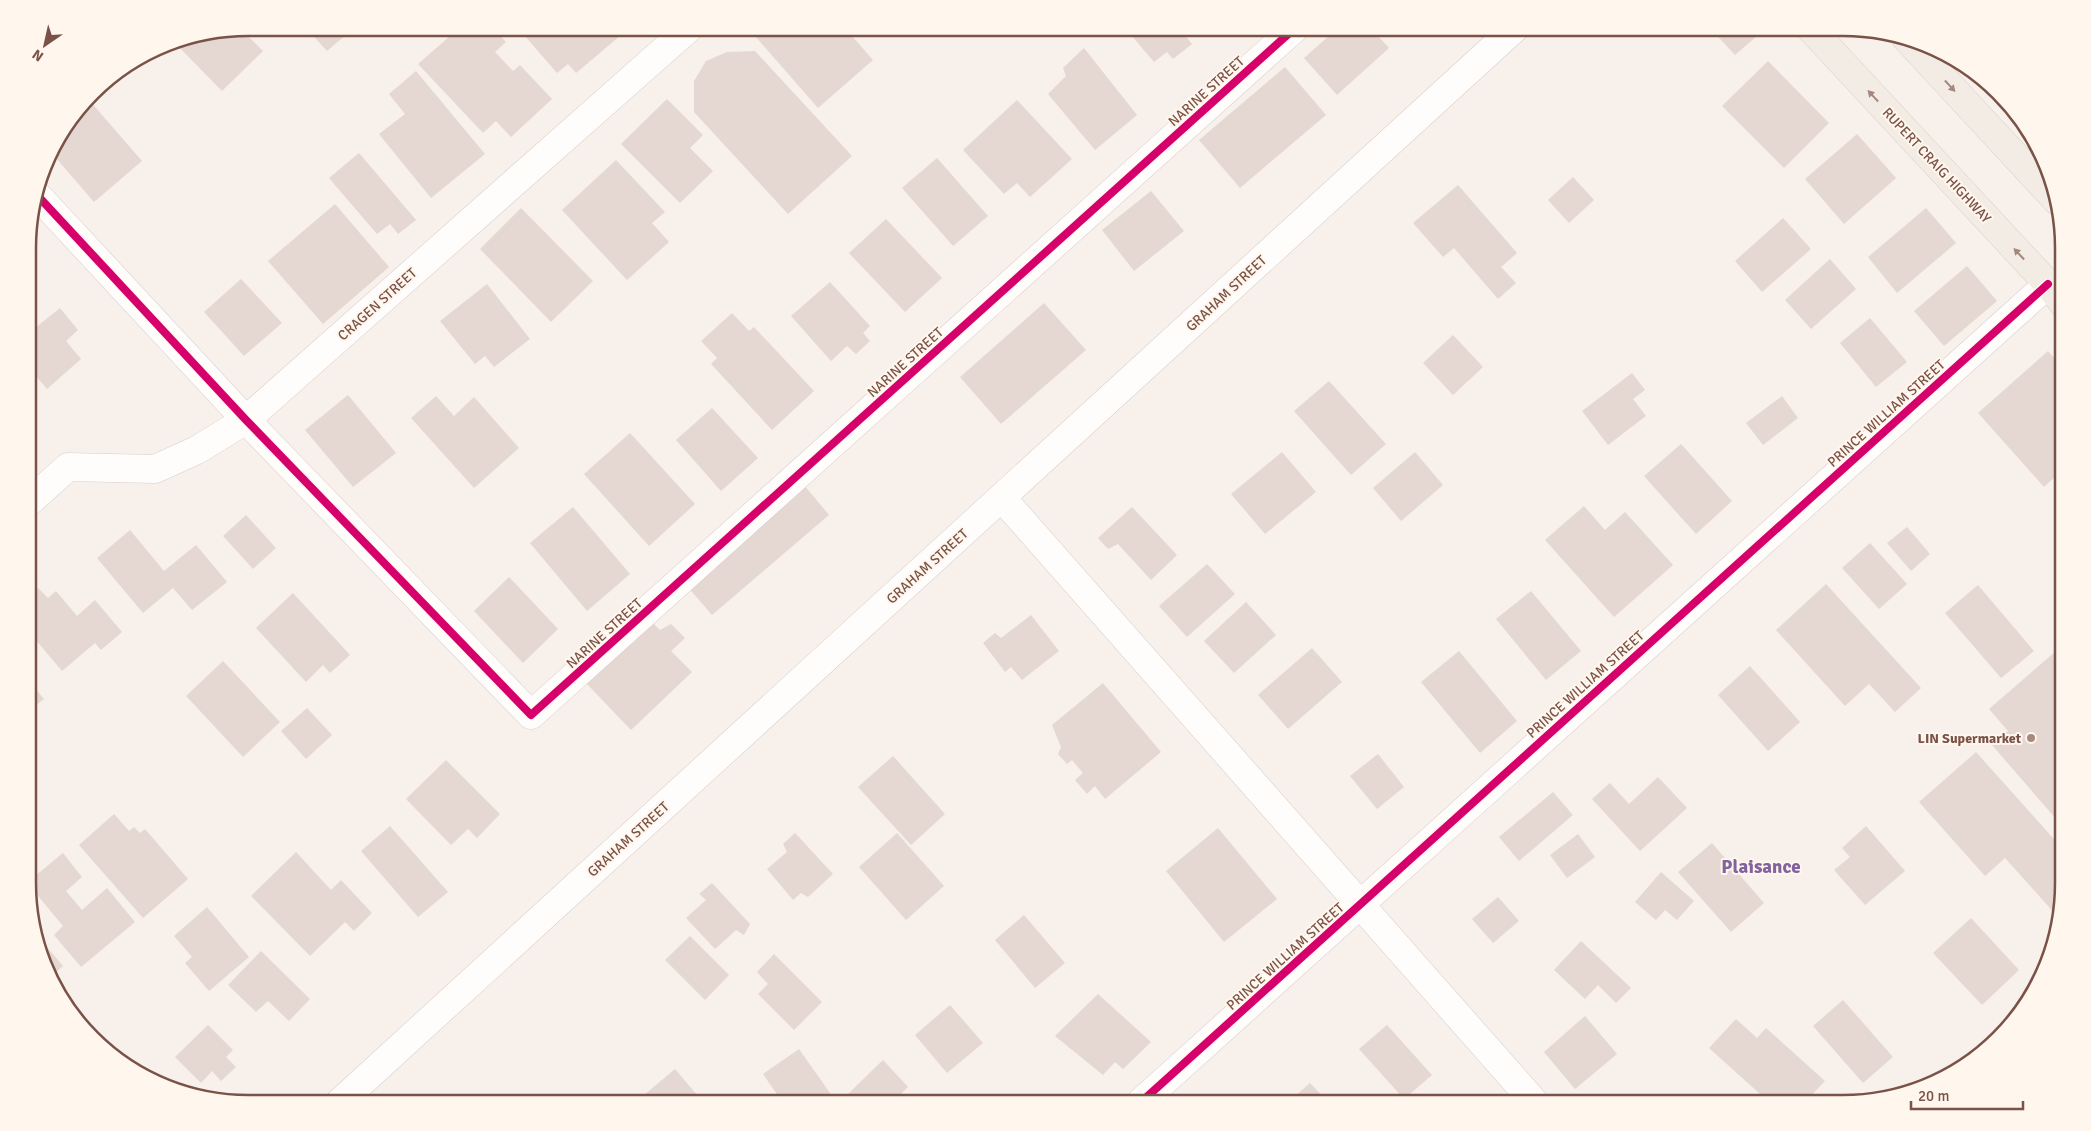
<svg xmlns="http://www.w3.org/2000/svg" width="2091" height="1131" viewBox="0 0 2091 1131" font-family="Signika,sans-serif">
	<style>
		.building { fill: #e5d7d2 }
		.lines { fill: none; stroke-linecap: round; stroke-linejoin: round }
		.street-casing { stroke: #d7cdc8; stroke-width: 29 }
		.primary-casing { stroke: #dacec8; stroke-width: 29 }
		.street { stroke: #fefdfc; stroke-width: 28 }
		.primary { stroke: #f3ece5; stroke-width: 28 }
		.cycleway-casing { stroke: #fff6ed; stroke-width: 11 }
		.cycleway { stroke: #d6006c; stroke-width: 8 }
		.oneway { fill: #a4887e }
		.poi-dot { fill: #a68a80; stroke: #fff6ed; stroke-width: 2 }
		.labels { text-anchor: middle; stroke-width: 4; stroke-linejoin: round; paint-order: stroke }
		.street-label { font-size: 14px; fill: #7a5247; stroke: #fff6ed }
		.poi-label { font-size: 14px; font-weight: bold; fill: #7a5247; stroke: #fff6ed; text-anchor: end }
		.district-label { font-size: 19px; font-weight: bold; fill: #81639e; stroke: #fff6ed }
		.rim { fill: none; stroke: #7a5247; stroke-width: 2.5 }
	</style>
	<rect width="100%" height="100%" fill="#f8f1eb"/>
	<g class="building">
		<path d="M306 28H354L327 51Z"/>
		<path d="M459 28H493L506 42 495 52 513 71 520 65 552 99 511 137 496 121 483 133 418 64Z"/>
		<path d="M518 28H615L621 35 576 73 568 64 557 73Z"/>
		<path d="M765 28H845L873 60 818 108 755 36Z"/>
		<path d="M1125 28H1179L1192 44 1173 59 1167 52 1154 62Z"/>
		<path d="M1338 28H1371L1389 48 1337 95 1304 58Z"/>
		<path d="M1710 28H1764L1765 29 1735 55Z"/>
		<path d="M241 29 263 51 222 91 174 42Z"/>
		<path d="M1084 48 1137 115 1095 150 1048 94 1066 76 1063 68Z"/>
		<path d="M755 51 852 156 788 214 694 112V81L706 61 727 52Z"/>
		<path d="M1768 61 1829 123 1784 168 1722 106Z"/>
		<path d="M1285 67 1326 115 1240 188 1199 140Z"/>
		<path d="M416 71 485 154 431 198 379 134 405 114 389 94Z"/>
		<path d="M667 99 703 135 690 148 713 171 680 203 621 144Z"/>
		<path d="M89 100 142 161 94 202 50 151Z"/>
		<path d="M1017 100 1072 159 1030 197 1017 183 1004 194 963 150Z"/>
		<path d="M1857 134 1896 178 1844 224 1805 179Z"/>
		<path d="M359 153 416 220 398 234 390 224 377 234 329 178Z"/>
		<path d="M937 158 988 216 953 246 902 188Z"/>
		<path d="M616 160 665 212 652 223 669 242 627 280 562 210Z"/>
		<path d="M1573 177 1594 200 1569 223 1548 200Z"/>
		<path d="M1458 185 1517 253 1501 267 1516 283 1498 299 1454 248 1443 257 1413 223Z"/>
		<path d="M1151 191 1184 231 1134 271 1102 230Z"/>
		<path d="M335 204 389 267 323 324 268 261Z"/>
		<path d="M521 208 593 281 551 322 480 249Z"/>
		<path d="M1926 208 1956 243 1897 293 1868 257Z"/>
		<path d="M1783 218 1811 249 1762 292 1735 261Z"/>
		<path d="M886 219 942 278 905 312 849 253Z"/>
		<path d="M1830 259 1856 289 1811 329 1785 300Z"/>
		<path d="M1967 266 1997 301 1944 346 1914 311Z"/>
		<path d="M241 279 282 323 244 356 204 312Z"/>
		<path d="M830 282 870 326 863 333 870 341 856 354 847 346 831 361 791 316Z"/>
		<path d="M487 284 530 339 494 367 485 356 475 364 440 321Z"/>
		<path d="M1044 303 1086 350 1001 424 960 377Z"/>
		<path d="M60 308 78 330 66 341 81 359 47 389 29 368V333Z"/>
		<path d="M732 313 749 331 754 327 814 391 772 430 711 364 717 358 701 341Z"/>
		<path d="M1870 318 1907 362 1876 387 1840 343Z"/>
		<path d="M1453 335 1483 367 1453 395 1423 363Z"/>
		<path d="M2048 351 2063 368V470L2044 487 1978 413Z"/>
		<path d="M1632 373 1645 390 1633 399 1646 416 1608 445 1582 411Z"/>
		<path d="M1329 381 1386 444 1351 475 1294 411Z"/>
		<path d="M348 395 396 453 353 487 305 430Z"/>
		<path d="M436 396 454 416 474 397 519 448 474 488 411 418Z"/>
		<path d="M1782 396 1798 418 1763 445 1746 423Z"/>
		<path d="M712 408 758 458 721 491 676 440Z"/>
		<path d="M630 433 695 504 649 546 584 474Z"/>
		<path d="M1681 444 1732 501 1696 534 1644 476Z"/>
		<path d="M1282 452 1316 492 1265 534 1231 494Z"/>
		<path d="M1415 452 1443 485 1401 521 1373 488Z"/>
		<path d="M804 485 829 515 712 615 687 586Z"/>
		<path d="M1584 506 1605 530 1625 512 1673 565 1614 617 1545 540Z"/>
		<path d="M573 507 630 574 587 611 530 543Z"/>
		<path d="M1132 507 1177 555 1151 580 1118 544 1108 549 1098 538Z"/>
		<path d="M246 515 276 548 253 569 223 536Z"/>
		<path d="M1907 527 1930 554 1911 571 1887 543Z"/>
		<path d="M130 530 164 571 196 545 227 582 192 610 173 588 143 613 97 558Z"/>
		<path d="M1870 543 1907 584 1879 609 1842 568Z"/>
		<path d="M1207 564 1235 594 1187 637 1159 606Z"/>
		<path d="M509 577 558 629 523 663 474 611Z"/>
		<path d="M1826 584 1921 688 1895 712 1869 684 1845 706 1776 630Z"/>
		<path d="M1978 585 2034 651 2001 678 1945 613Z"/>
		<path d="M38 588 48 598 56 591 77 616 95 600 122 632 101 650 95 643 62 671 29 632V595Z"/>
		<path d="M1531 591 1581 651 1546 680 1496 619Z"/>
		<path d="M293 593 350 655 330 673 323 665 306 682 256 628Z"/>
		<path d="M1246 602 1276 635 1234 673 1204 641Z"/>
		<path d="M1031 615 1059 651 1022 680 1011 667 1005 672 983 643 995 633 1001 638Z"/>
		<path d="M652 622 660 630 671 624 685 638 671 651 692 672 631 730 587 684Z"/>
		<path d="M2063 645V827L1992 745 2008 731 1989 709Z"/>
		<path d="M1312 648 1342 682 1288 729 1258 695Z"/>
		<path d="M1459 651 1517 721 1480 753 1421 682Z"/>
		<path d="M223 661 280 722 243 757 186 696Z"/>
		<path d="M1750 666 1800 722 1768 751 1718 695Z"/>
		<path d="M29 681 44 699 29 711Z"/>
		<path d="M1103 683 1161 752 1105 799 1095 786 1087 794 1075 780 1083 773 1072 760 1067 764 1058 754 1061 747 1052 725Z"/>
		<path d="M307 708 332 735 306 759 281 731Z"/>
		<path d="M1976 752 2063 849V897L2057 916 2005 858 1985 876 1919 802Z"/>
		<path d="M1378 754 1404 787 1377 809 1350 776Z"/>
		<path d="M893 756 945 814 911 845 858 787Z"/>
		<path d="M446 760 500 814 477 838 468 829 451 845 406 799Z"/>
		<path d="M1658 777 1687 808 1640 851 1592 799 1610 783 1629 804Z"/>
		<path d="M1553 792 1573 815 1519 861 1499 837Z"/>
		<path d="M114 814 129 831 134 827 140 833 145 829 188 879 143 918 79 845Z"/>
		<path d="M390 826 448 892 418 917 361 851Z"/>
		<path d="M1866 826 1905 871 1865 905 1834 870 1850 857 1842 848Z"/>
		<path d="M1218 828 1277 899 1224 942 1166 871Z"/>
		<path d="M795 833 833 874 808 897 801 893 793 900 767 869 787 852 783 844Z"/>
		<path d="M897 833 944 886 906 920 859 867Z"/>
		<path d="M1578 834 1595 857 1567 878 1550 855Z"/>
		<path d="M1712 843 1764 903 1731 932 1678 872Z"/>
		<path d="M296 852 331 890 341 880 372 913 354 931 345 922 310 956 251 896Z"/>
		<path d="M63 853 82 877 66 891 82 910 107 888 135 922 81 967 54 935 63 926 29 885V881Z"/>
		<path d="M1661 872 1694 901 1677 920 1665 910 1656 920 1635 902Z"/>
		<path d="M712 883 750 924 744 935 736 930 715 949 686 918 706 900 699 894Z"/>
		<path d="M1498 897 1519 921 1493 943 1472 919Z"/>
		<path d="M207 907 249 957 209 991 185 963 192 957 174 936Z"/>
		<path d="M1024 915 1065 963 1035 988 995 940Z"/>
		<path d="M1971 918 2019 970 1982 1005 1933 953Z"/>
		<path d="M690 936 729 975 705 1000 665 960Z"/>
		<path d="M40 939 63 966 53 975 40 940Z"/>
		<path d="M1581 941 1631 988 1616 1003 1598 985 1585 999 1554 970Z"/>
		<path d="M261 951 310 999 289 1021 268 1001 256 1012 228 985Z"/>
		<path d="M774 954 822 1002 794 1030 758 994 768 984 757 972Z"/>
		<path d="M1098 994 1151 1042 1123 1069 1115 1062 1103 1075 1055 1036Z"/>
		<path d="M1843 1000 1893 1057 1863 1083 1813 1026Z"/>
		<path d="M950 1005 983 1043 947 1073 915 1035Z"/>
		<path d="M1585 1016 1617 1054 1575 1089 1544 1052Z"/>
		<path d="M1736 1019 1757 1038 1766 1028 1825 1081 1804 1103H1770L1709 1048Z"/>
		<path d="M208 1025 233 1050 226 1057 236 1067 221 1081 212 1071 201 1083 175 1057Z"/>
		<path d="M1387 1025 1432 1075 1404 1099 1359 1049Z"/>
		<path d="M799 1049 837 1103H783L763 1074Z"/>
		<path d="M883 1060 908 1087 891 1103H858L848 1094Z"/>
		<path d="M140 1068 153 1080 136 1072Z"/>
		<path d="M675 1069 704 1103H640L637 1101Z"/>
		<path d="M1310 1083 1329 1103H1287Z"/>
	</g>
	<g class="lines">
		<g class="street-casing">
			<g id="street">
				<path d="M37 195 246 420 531 715 1295 28"/>
				<path d="M1002 498 1535 1103"/>
				<path d="M29 502 68 467 155 469 197 450 246 420 689 28"/>
				<path d="M339 1103 1515 28"/>
				<path d="M1140 1103 2048 284"/>
			</g>
		</g>
		<g class="primary-casing">
			<g id="primary">
				<path d="M1810 28 2048 284 2063 303"/>
				<path d="M1905 37 2057 201"/>
			</g>
		</g>
		<use href="#street" class="street"/>
		<use href="#primary" class="primary"/>
		<g class="cycleway-casing">
			<g id="cycleway">
				<path d="M37 195 246 420 531 715 1295 28"/>
				<path d="M1140 1103 2048 284"/>
			</g>
		</g>
		<use href="#cycleway" class="cycleway"/>
	</g>
	<defs><path id="oneway-solid" d="M-6-.8H1V-3.2L6.5 0L1 3.2V.8H-6Z" transform="scale(1.25)"/></defs>
	<g class="oneway">
		<use href="#oneway-solid" transform="translate(1950 86) rotate(47)"/>
		<use href="#oneway-solid" transform="translate(1873 96) rotate(-133)"/>
		<use href="#oneway-solid" transform="translate(2019 254) rotate(-133)"/>
	</g>
	<circle class="poi-dot" cx="2031" cy="738" r="5"/>
	<g class="labels">
		<g class="street-label">
			<text transform="translate(1206 91) rotate(-42)" y="5">NARINE STREET</text>
			<text transform="translate(1937 165) rotate(47)" y="5">RUPERT CRAIG HIGHWAY</text>
			<text transform="translate(1226 293) rotate(-43)" y="5">GRAHAM STREET</text>
			<text transform="translate(377 304) rotate(-42)" y="5">CRAGEN STREET</text>
			<text transform="translate(905 362) rotate(-42)" y="5">NARINE STREET</text>
			<text transform="translate(1886 413) rotate(-42)" y="5">PRINCE WILLIAM STREET</text>
			<text transform="translate(927 566) rotate(-42)" y="5">GRAHAM STREET</text>
			<text transform="translate(604 633) rotate(-42)" y="5">NARINE STREET</text>
			<text transform="translate(1585 684) rotate(-42)" y="5">PRINCE WILLIAM STREET</text>
			<text transform="translate(628 839) rotate(-42)" y="5">GRAHAM STREET</text>
			<text transform="translate(1285 956) rotate(-42)" y="5">PRINCE WILLIAM STREET</text>
		</g>
		<g class="poi-label">
			<text x="2021" y="743">LIN Supermarket</text>
		</g>
		<g class="district-label">
			<text x="1761" y="873">Plaisance</text>
		</g>
	</g>
	<path d="M0 0H2091V1131H0ZM248 36H1843A212 212 0 0 1 2055 248V883A212 212 0 0 1 1843 1095H248A212 212 0 0 1 36 883V248A212 212 0 0 1 248 36Z" fill="#fff6ed" fill-rule="evenodd"/>
	<path class="rim" d="M248 36H1843A212 212 0 0 1 2055 248V883A212 212 0 0 1 1843 1095H248A212 212 0 0 1 36 883V248A212 212 0 0 1 248 36Z"/>
	<g transform="translate(45 45) rotate(214)" stroke="#fff6ed" stroke-width="4" paint-order="stroke">
	<path d="M0-4L9 19L0 12L-9 19Z" fill="#7a5247"/>
	<text y="-8" font-size="14" font-weight="bold" text-anchor="middle" fill="#7a5247">N</text>
	</g>
	<path d="M1911 1101v8h112v-8" fill="none" stroke="#7a5247" stroke-width="2.5"/>
	<text x="1918" y="1101" font-size="15" fill="#7a5247" stroke="#fff6ed" stroke-width="4" paint-order="stroke">20 m</text>
</svg>
